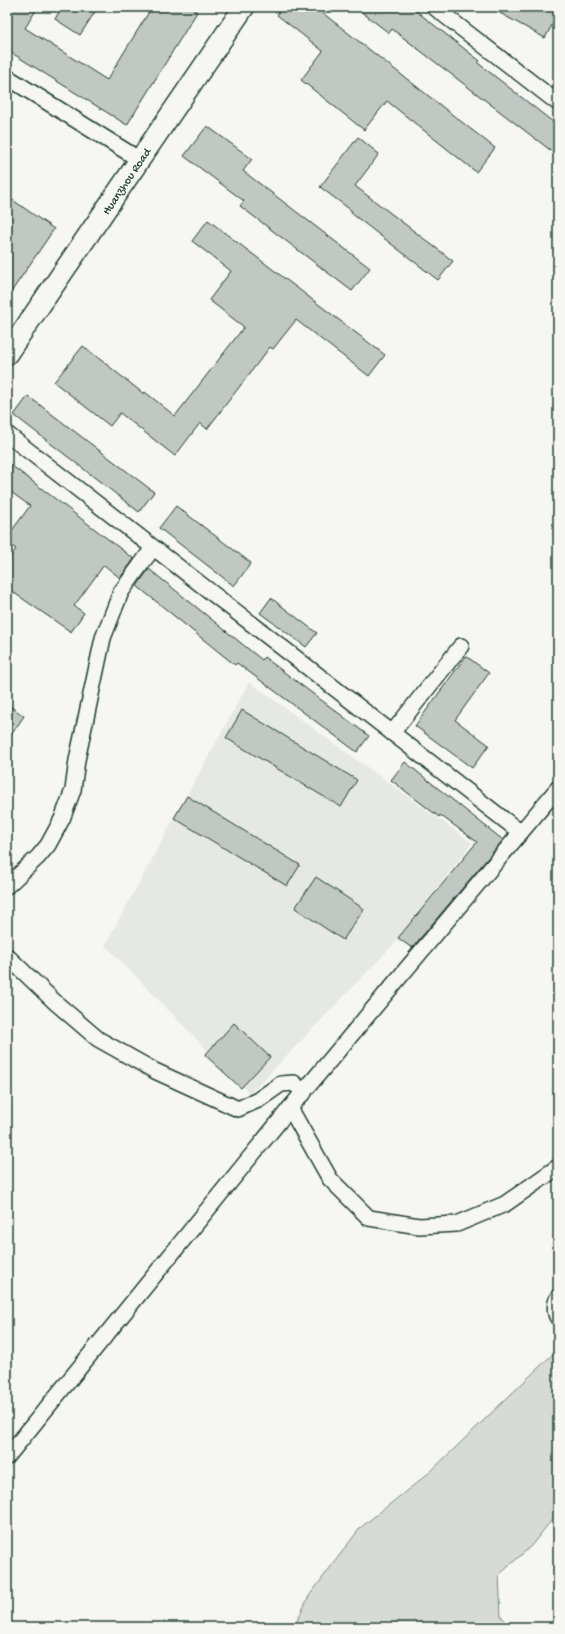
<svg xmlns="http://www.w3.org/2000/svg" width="565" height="1634" viewBox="0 0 565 1634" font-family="'Gochi Hand',sans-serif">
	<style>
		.built { fill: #e6e8e4 }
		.green { fill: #d6dbd6; stroke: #7a8c85 }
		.building { fill: #c1c8c3; stroke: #1f3d34 }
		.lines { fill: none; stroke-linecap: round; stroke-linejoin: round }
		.minor-casing { stroke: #1f3d34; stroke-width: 18 }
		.major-casing { stroke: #1f3d34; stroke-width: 23 }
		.minor { stroke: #f6f6f2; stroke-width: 15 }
		.major { stroke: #f6f6f2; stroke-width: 20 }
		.labels { text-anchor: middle; stroke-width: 3; stroke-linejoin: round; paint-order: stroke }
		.street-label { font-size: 12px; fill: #1f3d34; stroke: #f6f6f2 }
	</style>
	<rect width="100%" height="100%" fill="#f6f6f2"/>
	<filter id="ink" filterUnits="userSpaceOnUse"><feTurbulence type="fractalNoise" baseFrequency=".025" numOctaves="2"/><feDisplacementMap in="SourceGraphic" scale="8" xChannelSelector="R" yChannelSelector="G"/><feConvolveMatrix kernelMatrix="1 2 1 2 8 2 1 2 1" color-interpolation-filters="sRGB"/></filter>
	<g filter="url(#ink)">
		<path class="built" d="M249 682 472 843 393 945 250 1094 105 945Z"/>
		<path class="green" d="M558 1349V1512L531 1546 499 1575 501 1616 511 1627H294L309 1596 360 1528 430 1472Z"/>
		<g class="building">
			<path d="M7 7H38L25 28 107 80 152 7H189L197 12 127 125 7 50Z"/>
			<path d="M62 7H98L80 35 55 19Z"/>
			<path d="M283 7H315L495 148 476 172 387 101 364 130 301 80 323 51 277 15Z"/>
			<path d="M355 7H411L480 61 478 63 558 126V156L392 29 389 33Z"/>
			<path d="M489 7H558V14L545 38Z"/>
			<path d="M207 126 252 159 243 171 370 268 352 291 240 206 244 201 184 156Z"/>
			<path d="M358 137 379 154 355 186 453 261 438 280 351 213 352 211 320 187Z"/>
			<path d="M7 196 54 229 7 298V241L11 235 7 232Z"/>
			<path d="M208 220 385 355 369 376 296 320 273 349 270 347 207 429 200 423 175 456 120 413 110 426 54 382 83 346 144 394 145 392 175 416 244 327 209 300 231 271 192 241Z"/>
			<path d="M28 396 154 492 139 512 14 415Z"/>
			<path d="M7 462 134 559 120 578 104 565 74 606 84 613 71 632 7 588V562L16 549 7 542V537L30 506 7 489Z"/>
			<path d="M176 506 251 563 234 586 159 528Z"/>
			<path d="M149 569 262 660 264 657 369 736 357 752 237 663 235 665 137 586Z"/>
			<path d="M271 598 317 633 306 647 260 613Z"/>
			<path d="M466 656 489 673 455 720 489 745 472 768 415 726Z"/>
			<path d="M7 704 24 716 7 741Z"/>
			<path d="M242 710 357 780 341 807 226 738Z"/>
			<path d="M405 762 503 840 412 948 398 938 477 842 440 815 439 817 391 780Z"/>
			<path d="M187 796 300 865 287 886 174 818Z"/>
			<path d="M316 877 364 909 343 940 295 908Z"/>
			<path d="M234 1023 270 1057 241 1088 205 1055Z"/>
		</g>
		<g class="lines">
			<g class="minor-casing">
				<g id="minor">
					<path d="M434 7 558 103"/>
					<path d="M7 77 140 160"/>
					<path d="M7 434 520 832"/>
					<path d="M392 733 461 646"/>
					<path d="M7 886 38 857 48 845 62 819 73 790 77 760 103 638 121 592 153 548"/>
					<path d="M7 956 56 1003 98 1039 155 1071 238 1109 258 1100 281 1084 294 1083 304 1093"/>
					<path d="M290 1108 330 1179 369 1218 419 1226 457 1224 505 1204 558 1167"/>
					<path d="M558 1297C555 1302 554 1313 558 1318"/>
					<path d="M7 1457 290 1108 558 788"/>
				</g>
			</g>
			<g class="major-casing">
				<path id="major" d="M7 354 244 7"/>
			</g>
			<use href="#minor" class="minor"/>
			<use href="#major" class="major"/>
		</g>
	</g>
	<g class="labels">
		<g class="street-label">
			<text transform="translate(126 181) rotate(-56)" y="4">Huanzhou Road</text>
		</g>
	</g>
	<rect width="565" height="1634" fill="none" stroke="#f6f6f2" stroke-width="24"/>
	<rect x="12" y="12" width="541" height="1610" fill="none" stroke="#1f3d34" stroke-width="1.5" filter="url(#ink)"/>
</svg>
